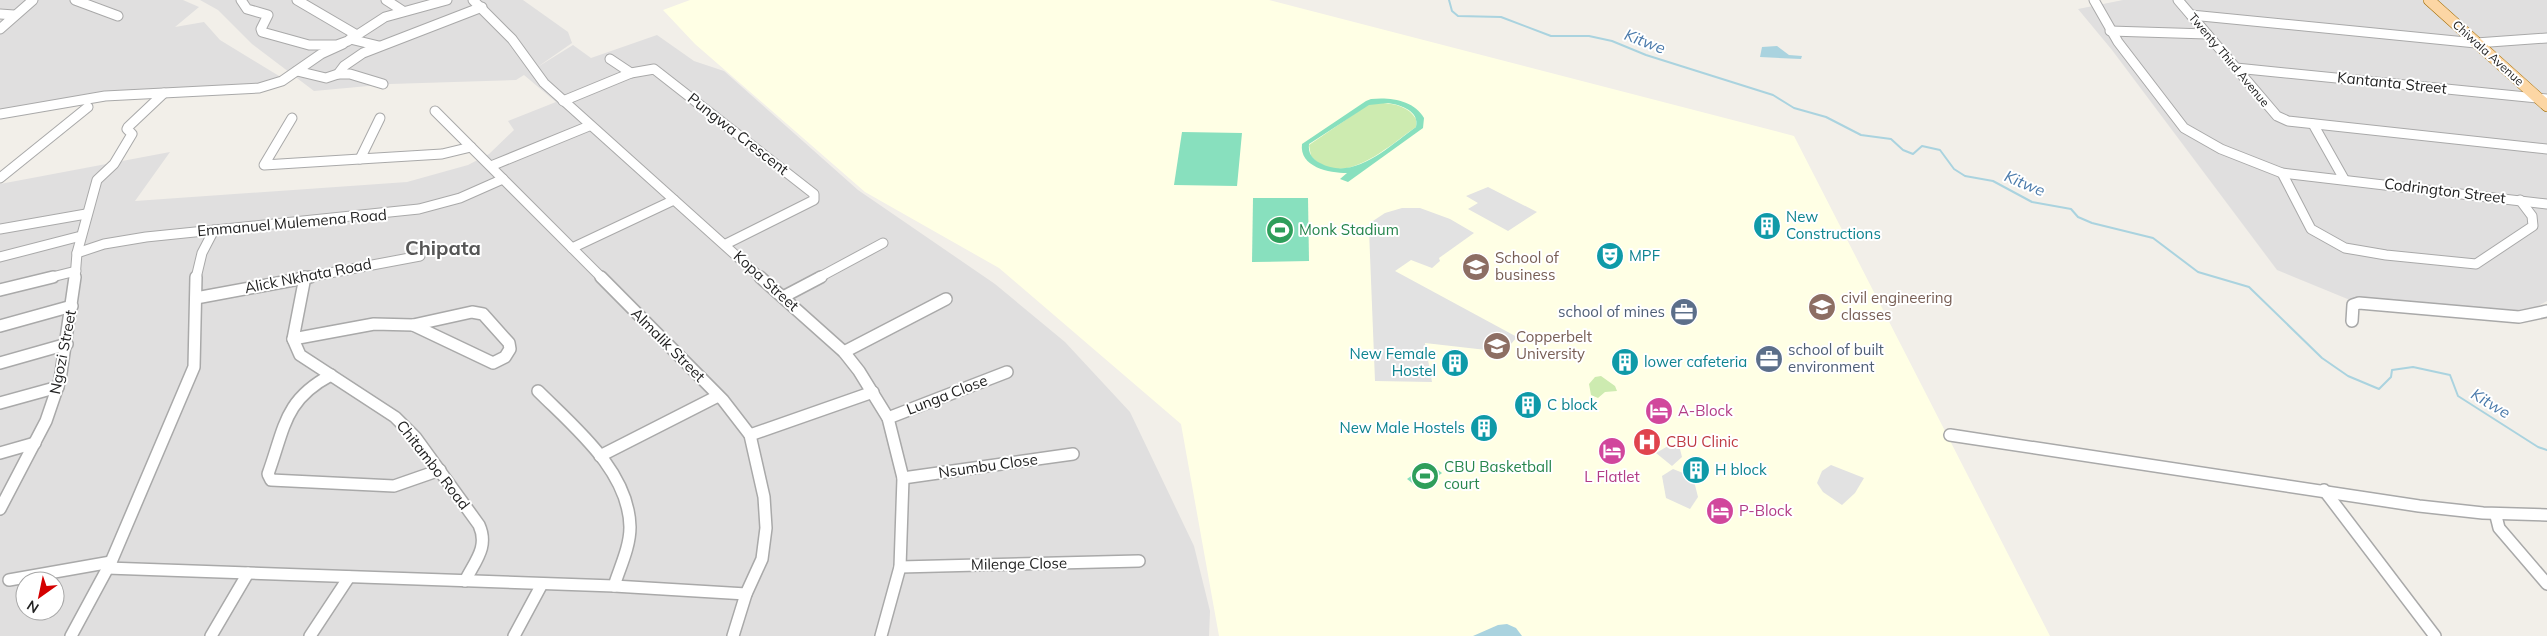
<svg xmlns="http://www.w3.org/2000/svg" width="2547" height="636" viewBox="0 0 2547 636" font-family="Mulish,sans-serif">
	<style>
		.residential { fill: #e0dfdf; fill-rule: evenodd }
		.education { fill: #ffffe5 }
		.grass { fill: #cdebb0 }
		.pitch { fill: #88e0be; fill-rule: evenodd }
		.parking { fill: #e2e2e2 }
		.water { fill: #aad3df }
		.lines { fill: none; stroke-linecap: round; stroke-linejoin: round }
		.stream { stroke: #aad3df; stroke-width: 2 }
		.minor-far1-casing { stroke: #a9a9a9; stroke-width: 11 }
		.minor-casing { stroke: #a9a9a9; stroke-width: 14 }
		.major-casing { stroke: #a06b00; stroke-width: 12 }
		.minor-far1 { stroke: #fff; stroke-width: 9 }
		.minor { stroke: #fff; stroke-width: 11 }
		.major { stroke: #fcd6a4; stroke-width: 11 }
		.labels { text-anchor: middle; stroke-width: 4; stroke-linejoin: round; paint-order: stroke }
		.far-street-label { font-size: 12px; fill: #222; stroke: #fff }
		.street-label { font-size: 15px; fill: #222; stroke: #fff }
		.culture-label { font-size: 15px; fill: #0d838f; stroke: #fff; text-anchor: start }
		.leisure-label { font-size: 15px; fill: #27864d; stroke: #fff; text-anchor: start }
		.education-label { font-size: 15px; fill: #785e54; stroke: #fff; text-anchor: start }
		.service-label { font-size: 15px; fill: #4e5e75; stroke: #fff; text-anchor: end }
		.hotel-label { font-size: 15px; fill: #b23c85; stroke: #fff; text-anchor: start }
		.health-label { font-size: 15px; fill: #be3a42; stroke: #fff; text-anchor: start }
		.water-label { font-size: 16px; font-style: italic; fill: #4a7aab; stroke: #fff }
		.district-label { font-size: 20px; font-weight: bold; fill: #555; stroke: #fff }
	</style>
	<rect width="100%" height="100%" fill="#f2efe9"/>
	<g class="residential">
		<path d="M0 0H183L199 7 175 27 204 22 220 40 289 82 198 95 122 92 0 112Z"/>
		<path d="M200 0H523L568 32 572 43 536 68 573 45 591 58 657 35 694 61 724 71 858 190 995 284 1065 342 1130 412 1194 546 1210 611 1209 636H0V184L170 152 135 201 407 182 468 165 489 154 514 130 508 121 556 102 524 75 516 80 390 84 314 91 252 44 218 10ZM25 581H55V611H25Z"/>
		<path d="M2123 0H2547V301L2527 312 2448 309 2350 300 2277 270 2112 50 2078 9Z"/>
	</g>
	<path class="education" d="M690 0H1269L1794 136 2050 636H1219L1181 424 999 268 865 192 695 44 663 10Z"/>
	<g class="grass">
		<path d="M1383 103C1396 104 1409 107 1416 119V127C1388 146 1342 191 1311 156L1309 145 1369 104Z"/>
		<path d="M1601 376 1615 386 1617 391 1605 392 1598 398 1591 395 1589 384 1595 377Z"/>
	</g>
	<g class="pitch">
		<path d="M1371 99C1390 97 1414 100 1424 118L1423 128 1348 182 1340 179 1347 173C1329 173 1299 167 1302 144L1366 101ZM1388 103C1401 105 1420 111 1416 127 1389 146 1354 182 1320 163 1312 159 1308 153 1309 144L1369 105Z"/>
		<path d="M1182 132 1242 133 1237 186 1174 185Z"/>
		<path d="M1253 198H1308L1309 261 1252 262Z"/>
		<path d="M1429 463 1442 473 1420 489 1407 479Z"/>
	</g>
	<g class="parking">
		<path d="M1488 187 1537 212 1508 231 1468 209 1478 203 1466 196Z"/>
		<path d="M1402 208H1420L1450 219 1474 233 1439 258 1440 261 1432 268 1411 260 1395 271 1517 337 1504 352 1425 343 1432 382 1375 381 1369 230 1373 221 1385 213Z"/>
		<path d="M1668 446 1680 449 1682 457 1672 466 1656 453Z"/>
		<path d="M1831 465 1864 478 1855 493 1842 505 1823 492 1817 483 1822 471Z"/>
		<path d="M1673 469 1693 477 1698 497 1690 509 1666 498 1662 476Z"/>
	</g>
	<g class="water">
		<path d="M1777 46 1789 55 1802 56 1801 59 1760 57 1762 47Z"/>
		<path d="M1507 624 1516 628 1522 636H1473L1498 625Z"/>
	</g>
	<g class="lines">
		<path class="stream" d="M1449 0 1452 11 1458 16 1501 17 1551 36H1589L1612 41 1646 55 1773 95 1794 108 1826 117 1861 135 1891 139 1903 150 1913 154 1922 146 1940 150 1954 169 1965 176 1993 181 2032 202 2071 209 2078 217 2092 223 2153 238 2198 272 2249 287 2322 358 2348 376 2379 389 2391 377 2392 370 2413 367 2450 375 2458 396 2538 447 2547 450"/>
		<g class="minor-far1-casing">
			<g id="minor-far1">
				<path d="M75 0 118 16"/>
				<path d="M241 0 247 9 268 15 261 29 262 32 309 45H337L348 41 385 17 447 0"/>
				<path d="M297 0 355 34"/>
				<path d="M386 0 403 11"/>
				<path d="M473 0 512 39 544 83 761 278"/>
				<path d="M2094 0 2118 42 2184 128 2221 149 2282 173 2547 204"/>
				<path d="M2178 0 2277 116 2288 121 2547 149"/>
				<path d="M0 14 14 15"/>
				<path d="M2191 15 2476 43 2547 38"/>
				<path d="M0 29 33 0"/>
				<path d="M2110 31 2207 34"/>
				<path d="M350 39 379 46"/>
				<path d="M610 59 631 73"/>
				<path d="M2236 68 2547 99"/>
				<path d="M297 71 326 78 338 74"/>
				<path d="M383 84 350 74H338L344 66 363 53 482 7"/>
				<path d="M563 101 631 73 654 69 814 194V200L726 244"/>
				<path d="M435 111 602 278"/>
				<path d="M0 114 105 96 259 88 282 81 321 54 343 44"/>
				<path d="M292 118 264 165 360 159"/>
				<path d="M380 118 360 159 442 154 471 147"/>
				<path d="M2313 124 2344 179"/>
				<path d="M491 166 589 126"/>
				<path d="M2282 173 2311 229 2345 248 2386 255 2476 264 2533 226 2532 216 2520 200"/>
				<path d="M0 178 88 107"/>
				<path d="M0 229 86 214"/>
				<path d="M572 248 674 200"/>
				<path d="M77 253 104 244 146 237 419 209 460 198 503 179"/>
				<path d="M0 257 81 236"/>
				<path d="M48 278 76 271"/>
				<path d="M75 278 77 253 97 180 114 164 132 134 127 129 128 127 164 93"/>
				<path d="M196 278 202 253 214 230"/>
				<path d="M303 278 420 256"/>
				<path d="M305 278V276"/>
				<path d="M818 278 883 243"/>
			</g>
		</g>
		<g class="minor-casing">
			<g id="minor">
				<path d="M305 277 293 339 300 355 395 417 416 438 479 525C489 547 475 561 465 581"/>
				<path d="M601 277 723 400 750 435 764 497 766 528 762 559 746 594 733 636"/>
				<path d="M760 277 844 352 859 371 888 418 903 478 900 567 881 636"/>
				<path d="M0 290 53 277"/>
				<path d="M783 297 821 277"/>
				<path d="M196 298 310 277"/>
				<path d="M472 312 483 314 509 343 510 349 505 357 493 363 413 325Z"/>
				<path d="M2352 321 2353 305 2359 303 2519 317 2547 311"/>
				<path d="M0 326 72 306"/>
				<path d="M293 339 374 324 413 325"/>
				<path d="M844 352 946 299"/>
				<path d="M0 363 67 344"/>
				<path d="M331 375C284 400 285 427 268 474L271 480 394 486 440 470"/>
				<path d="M538 391C574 427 629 471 630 527 630 547 620 567 614 586"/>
				<path d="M0 403 58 387"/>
				<path d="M888 418 1007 372"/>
				<path d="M750 435 873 392"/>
				<path d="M1950 435 2419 506 2483 513 2547 515"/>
				<path d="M0 453 35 443"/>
				<path d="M600 456 718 396"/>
				<path d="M903 478 1073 454"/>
				<path d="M2324 490 2435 636"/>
				<path d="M0 509 46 421 60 380 75 277"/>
				<path d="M2496 516 2499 528 2547 584"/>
				<path d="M900 567 1139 561"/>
				<path d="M107 568 614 586 746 594"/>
				<path d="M9 580 111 562"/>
				<path d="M71 636 111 562 194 367 196 277"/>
				<path d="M211 636 248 573"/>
				<path d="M310 636 349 577"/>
				<path d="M514 636 542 584"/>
			</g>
		</g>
		<g class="major-casing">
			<path id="major" d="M2429 0 2547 106"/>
		</g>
		<use href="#minor-far1" class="minor-far1"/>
		<use href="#minor" class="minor"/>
		<use href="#major" class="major"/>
	</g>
	<defs>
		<g id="building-disc" transform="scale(1.4375)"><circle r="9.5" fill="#0f9aa8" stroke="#fff"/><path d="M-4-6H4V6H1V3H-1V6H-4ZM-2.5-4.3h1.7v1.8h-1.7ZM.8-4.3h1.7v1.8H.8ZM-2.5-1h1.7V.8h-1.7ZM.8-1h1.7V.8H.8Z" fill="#fff"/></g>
		<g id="stadium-disc" transform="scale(1.4375)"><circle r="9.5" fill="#2e9e5b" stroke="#fff"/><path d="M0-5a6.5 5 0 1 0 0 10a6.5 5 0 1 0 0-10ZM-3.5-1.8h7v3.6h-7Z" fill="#fff"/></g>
		<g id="theatre-disc" transform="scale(1.4375)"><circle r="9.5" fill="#0f9aa8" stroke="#fff"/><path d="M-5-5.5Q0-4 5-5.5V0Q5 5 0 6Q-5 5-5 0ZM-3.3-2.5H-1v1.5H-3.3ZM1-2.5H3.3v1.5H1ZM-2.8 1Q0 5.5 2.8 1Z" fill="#fff"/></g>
		<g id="school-disc" transform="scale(1.4375)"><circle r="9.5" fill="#8d6e63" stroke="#fff"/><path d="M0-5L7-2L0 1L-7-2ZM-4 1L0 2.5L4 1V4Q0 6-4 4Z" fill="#fff"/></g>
		<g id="office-disc" transform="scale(1.4375)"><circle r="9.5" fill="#5c6f8a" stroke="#fff"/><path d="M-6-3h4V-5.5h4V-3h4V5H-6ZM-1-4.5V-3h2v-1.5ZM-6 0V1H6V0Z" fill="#fff"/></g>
		<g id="university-disc" transform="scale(1.4375)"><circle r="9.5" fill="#8d6e63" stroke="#fff"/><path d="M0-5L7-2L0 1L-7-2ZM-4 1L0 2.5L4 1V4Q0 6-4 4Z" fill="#fff"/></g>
		<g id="hotel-disc" transform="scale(1.4375)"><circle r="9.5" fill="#d1479c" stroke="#fff"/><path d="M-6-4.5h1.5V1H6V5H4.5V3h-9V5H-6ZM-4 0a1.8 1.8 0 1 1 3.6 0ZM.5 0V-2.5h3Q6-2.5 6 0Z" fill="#fff"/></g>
		<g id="hospital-disc" transform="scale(1.4375)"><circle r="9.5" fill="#e0444e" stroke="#fff"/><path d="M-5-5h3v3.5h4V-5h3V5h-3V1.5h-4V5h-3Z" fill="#fff"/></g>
	</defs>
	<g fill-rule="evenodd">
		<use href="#building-disc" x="1767" y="226"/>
		<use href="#stadium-disc" x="1280" y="230"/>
		<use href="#theatre-disc" x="1610" y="256"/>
		<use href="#school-disc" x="1476" y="267"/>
		<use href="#school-disc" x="1822" y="307"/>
		<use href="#office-disc" x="1684" y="312"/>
		<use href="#university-disc" x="1497" y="346"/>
		<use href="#office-disc" x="1769" y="359"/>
		<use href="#building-disc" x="1625" y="362"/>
		<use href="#building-disc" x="1455" y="363"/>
		<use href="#building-disc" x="1528" y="405"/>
		<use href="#hotel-disc" x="1659" y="411"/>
		<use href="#building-disc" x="1484" y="428"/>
		<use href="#hospital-disc" x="1647" y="442"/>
		<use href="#hotel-disc" x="1612" y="451"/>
		<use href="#building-disc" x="1696" y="470"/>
		<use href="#stadium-disc" x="1425" y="476"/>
		<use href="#hotel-disc" x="1720" y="511"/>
	</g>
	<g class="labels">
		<g class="far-street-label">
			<text transform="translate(2488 53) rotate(42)" y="4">Chiwala Avenue</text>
			<text transform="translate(2229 60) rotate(50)" y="4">Twenty Third Avenue</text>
		</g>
		<g class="street-label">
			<text transform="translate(2392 83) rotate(6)" y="5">Kantanta Street</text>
			<text transform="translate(738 134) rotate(38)" y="5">Pungwa Crescent</text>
			<text transform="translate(2445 191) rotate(7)" y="5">Codrington Street</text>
			<text transform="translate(292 223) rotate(-5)" y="5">Emmanuel Mulemena Road</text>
			<text transform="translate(308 276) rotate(-11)" y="5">Alick Nkhata Road</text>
			<text transform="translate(766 281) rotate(42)" y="5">Kopa Street</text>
			<text transform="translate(668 345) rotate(45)" y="5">Almalik Street</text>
			<text transform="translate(63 352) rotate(-79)" y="5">Ngozi Street</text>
			<text transform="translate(947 395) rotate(-21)" y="5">Lunga Close</text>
			<text transform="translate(433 465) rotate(52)" y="5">Chitambo Road</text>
			<text transform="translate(988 466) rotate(-8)" y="5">Nsumbu Close</text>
			<text transform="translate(1019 564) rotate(-1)" y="5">Milenge Close</text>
		</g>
		<g class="culture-label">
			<text x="1786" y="222">New<tspan x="1786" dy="17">Constructions</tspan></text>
			<text x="1629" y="261">MPF</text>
			<text x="1436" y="359" text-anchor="end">New Female<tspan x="1436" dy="17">Hostel</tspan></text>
			<text x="1644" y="367">lower cafeteria</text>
			<text x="1547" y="410">C block</text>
			<text x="1465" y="433" text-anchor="end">New Male Hostels</text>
			<text x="1715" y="475">H block</text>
		</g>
		<g class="leisure-label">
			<text x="1299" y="235">Monk Stadium</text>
			<text x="1444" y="472">CBU Basketball<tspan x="1444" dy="17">court</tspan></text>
		</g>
		<g class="education-label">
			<text x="1495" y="263">School of<tspan x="1495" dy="17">business</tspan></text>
			<text x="1841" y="303">civil engineering<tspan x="1841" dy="17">classes</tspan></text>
			<text x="1516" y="342">Copperbelt<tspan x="1516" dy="17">University</tspan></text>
		</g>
		<g class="service-label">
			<text x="1665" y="317">school of mines</text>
			<text x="1788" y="355" text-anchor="start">school of built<tspan x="1788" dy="17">environment</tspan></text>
		</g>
		<g class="hotel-label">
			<text x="1678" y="416">A-Block</text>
			<text x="1612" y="482" text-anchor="middle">L Flatlet</text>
			<text x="1739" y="516">P-Block</text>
		</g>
		<g class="health-label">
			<text x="1666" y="447">CBU Clinic</text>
		</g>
		<g class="water-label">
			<text transform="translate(1645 41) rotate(21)" y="6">Kitwe</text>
			<text transform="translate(2025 183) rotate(23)" y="6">Kitwe</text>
			<text transform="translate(2491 403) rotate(31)" y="6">Kitwe</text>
		</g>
		<g class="district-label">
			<text x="443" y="255">Chipata</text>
		</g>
	</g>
	<g transform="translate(40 596) rotate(213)"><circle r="24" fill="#ffffff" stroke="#a7a7a7"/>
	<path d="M0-4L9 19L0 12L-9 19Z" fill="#d40000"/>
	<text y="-8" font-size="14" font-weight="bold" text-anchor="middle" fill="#222222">N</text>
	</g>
</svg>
